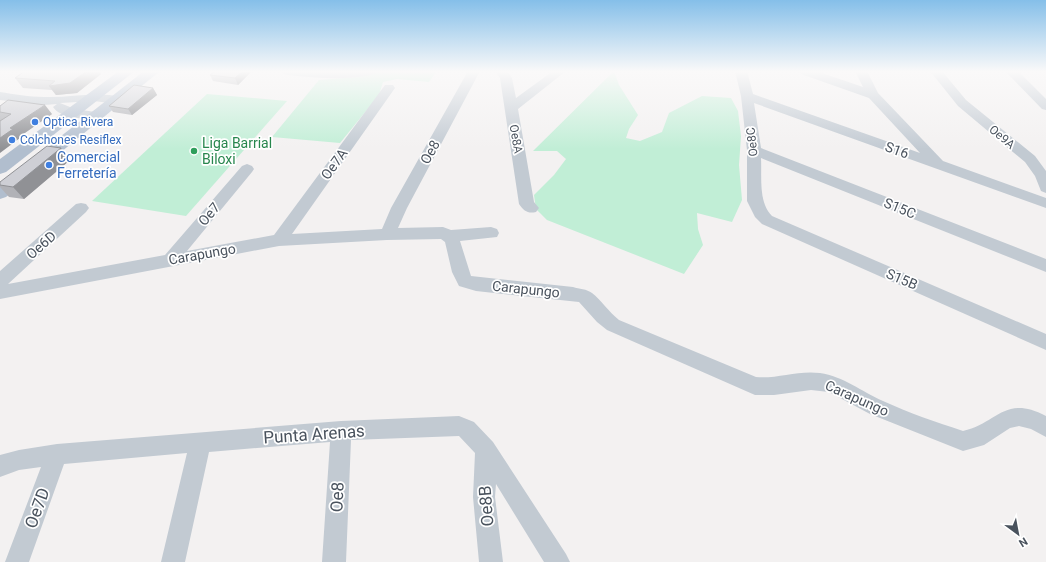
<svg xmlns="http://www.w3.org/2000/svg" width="1046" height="562" viewBox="0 0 1046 562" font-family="Roboto,sans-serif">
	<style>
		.green { fill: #c1eed6 }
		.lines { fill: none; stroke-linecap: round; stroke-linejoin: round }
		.minor { fill: #c2cad2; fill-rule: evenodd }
		.major { fill: #b1bece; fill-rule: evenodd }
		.wall { fill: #b1b2b7 }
		.shaded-wall { fill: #909195 }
		.building { fill: #cecfd5; stroke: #909195 }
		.shop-dot { fill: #3f7fe0; stroke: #fff; stroke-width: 1.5 }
		.leisure-dot { fill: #2e9e5b; stroke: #fff; stroke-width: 1.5 }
		.labels { text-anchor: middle; stroke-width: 3.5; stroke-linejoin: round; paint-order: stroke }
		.far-shop-label { font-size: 12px; fill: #366cbe; stroke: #fff; text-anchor: start }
		.far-street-label { font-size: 12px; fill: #49525d; stroke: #fff }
		.leisure-label { font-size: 14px; fill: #27864d; stroke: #fff; text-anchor: start }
		.street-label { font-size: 14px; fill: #49525d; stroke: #fff }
		.shop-label { font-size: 14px; fill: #366cbe; stroke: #fff; text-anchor: start }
		.near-street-label { font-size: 17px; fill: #49525d; stroke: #fff }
	</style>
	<rect width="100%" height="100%" fill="#f3f1f1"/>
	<g class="green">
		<path d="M377 71H437L429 82 397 79 383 82 379 95 340 143 272 137 319 80 357 77Z"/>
		<path d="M614 71 619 85 638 115 629 129 626 138 640 141 662 132 669 113 702 96 731 98 738 111 741 136 739 165 742 200 732 222 697 213 698 229 703 245 684 274 547 220 536 209 534 195 554 175 566 159 557 151H533Z"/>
		<path d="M207 94 287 101 186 216 92 201Z"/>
	</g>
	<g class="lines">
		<g class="minor">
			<path d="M282 71H377L375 74C346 81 318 78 288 75L284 74Z"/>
			<path d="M468 71H480L407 208 398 228 443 227 451 230 491 227 497 229 499 233 497 237 460 241 471 276 573 287C579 289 587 289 592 293 601 300 609 312 619 320L756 377C777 379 798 370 820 373 843 376 862 392 883 401 909 413 936 422 963 431 997 424 1004 394 1046 416V437L1031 429 1019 426 1010 428 984 445 963 451 870 414 829 392 811 390 774 395H755L607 330 597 322 579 302 476 291 459 286 452 272 445 242 441 239 387 240 279 246 0 299V271L76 204 81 203 86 204 89 208 86 212 8 284 165 255 242 166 247 164 252 166 254 169 252 172 187 251 274 235 385 85H393L395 88 292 234 382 229 391 208Z"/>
			<path d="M495 71H507L512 78 516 98 553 71H566L518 109 534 202 539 208 536 212C528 214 524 211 519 204L500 78Z"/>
			<path d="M735 71H747L753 94 920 153 869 98 801 74 799 71H816L863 87 855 71H867L878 93 943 161 1046 198V208L754 103 761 148 1046 259V272L761 158C762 177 758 202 772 216L1046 334V350L762 224 755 217 747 201V150L741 96Z"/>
			<path d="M930 71H942L966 100 1035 156 1046 171V193L1041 191 1035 176 1025 162 958 106Z"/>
			<path d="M1005 71H1018L1046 99V110L1042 109Z"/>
			<path d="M0 92C14 94 29 97 44 97 71 98 94 91 121 97L123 100 121 103 117 104 94 101 60 103 75 109 102 113 103 116 102 119 97 120C84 118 61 119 53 107L57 104 44 105 0 100Z"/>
			<path d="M459 416 474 422 493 442 566 554 570 562H544L496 484 495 497 503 562H479L473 497 475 453 459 436 351 440 346 562H322L330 442 209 452 185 562H161L187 453 64 464 29 562H5L41 467 19 470 0 477V455L19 450 57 444 341 421Z"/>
		</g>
		<g class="major">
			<path d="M119 71H135L6 172 0 174V159Z"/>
			<path d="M144 71H160L6 197 0 199V184Z"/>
		</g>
	</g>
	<g class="wall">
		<path d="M25 71H99L101 74 77 93 56 95 52 90 23 88 15 78Z"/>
		<path d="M215 71H252L238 85 213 81 210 75Z"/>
		<path d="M153 88 157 95 132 115 113 112 109 106Z"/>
		<path d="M0 106 52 114 19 137 20 138 1 121H0Z"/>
		<path d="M70 160 24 199 9 197 0 187V182Z"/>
	</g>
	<g class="shaded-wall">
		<path d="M87 71H99L101 74 77 93 56 95 49 86Z"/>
		<path d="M243 71H252L238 85 235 78Z"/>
		<path d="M153 88 157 95 132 115 128 109Z"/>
		<path d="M45 105 52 114 19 137 20 138 0 153V138L10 128Z"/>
		<path d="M61 148 70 160 24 199 13 187Z"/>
	</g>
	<g class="building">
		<path d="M25 71H87L70 83 49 86 55 81 15 78Z"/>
		<path d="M215 71H243L235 78 210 75Z"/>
		<path d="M134 85 153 88 128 109 109 106Z"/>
		<path d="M8 100 45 105 10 128 13 129 0 138V121L11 114 0 112V106Z"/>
		<path d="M47 146 61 148 13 187 0 185V182Z"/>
	</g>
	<linearGradient id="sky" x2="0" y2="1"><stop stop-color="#85bfe9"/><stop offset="0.48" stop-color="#faf9f9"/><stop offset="1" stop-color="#faf9f9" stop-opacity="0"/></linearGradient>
	<rect width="1046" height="149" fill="url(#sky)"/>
	<g class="shop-dot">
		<circle cx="35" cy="122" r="4"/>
		<circle cx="12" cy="140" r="4"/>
		<circle cx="49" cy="165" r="4"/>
	</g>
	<circle class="leisure-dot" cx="194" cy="151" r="4"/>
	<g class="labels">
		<g class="far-shop-label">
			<text x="43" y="126">Optica Rivera</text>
			<text x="20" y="144">Colchones Resiflex</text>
		</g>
		<g class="far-street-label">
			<text transform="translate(1002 137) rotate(40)" y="4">Oe9A</text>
			<text transform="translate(516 139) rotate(80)" y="4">Oe8A</text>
			<text transform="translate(752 142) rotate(-96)" y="4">Oe8C</text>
		</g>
		<g class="leisure-label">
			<text x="202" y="148">Liga Barrial<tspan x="202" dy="16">Biloxi</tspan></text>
		</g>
		<g class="street-label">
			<text transform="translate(897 150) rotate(20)" y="5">S16</text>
			<text transform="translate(430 152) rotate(-61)" y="5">Oe8</text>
			<text transform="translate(334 164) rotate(-54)" y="5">Oe7A</text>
			<text transform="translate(900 208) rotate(22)" y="5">S15C</text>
			<text transform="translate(209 214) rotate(-50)" y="5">Oe7</text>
			<text transform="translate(41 245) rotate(-41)" y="5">Oe6D</text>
			<text transform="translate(202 254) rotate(-10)" y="5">Carapungo</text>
			<text transform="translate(902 279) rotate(23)" y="5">S15B</text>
			<text transform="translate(526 289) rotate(6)" y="5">Carapungo</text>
			<text transform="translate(857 398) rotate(24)" y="5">Carapungo</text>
		</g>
		<g class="shop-label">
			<text x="57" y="162">Comercial<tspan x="57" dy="16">Ferretería</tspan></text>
		</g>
		<g class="near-street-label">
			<text transform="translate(314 434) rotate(-4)" y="6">Punta Arenas</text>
			<text transform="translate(337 497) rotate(-87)" y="6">Oe8</text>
			<text transform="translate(486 506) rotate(-94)" y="6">Oe8B</text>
			<text transform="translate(37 508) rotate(-70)" y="6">Oe7D</text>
		</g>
	</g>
	<g transform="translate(1018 534) rotate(148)" stroke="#ffffff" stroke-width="3" paint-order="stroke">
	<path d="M0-3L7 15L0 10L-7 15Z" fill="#49525d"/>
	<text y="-6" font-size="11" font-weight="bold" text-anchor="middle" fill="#49525d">N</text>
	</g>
</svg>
